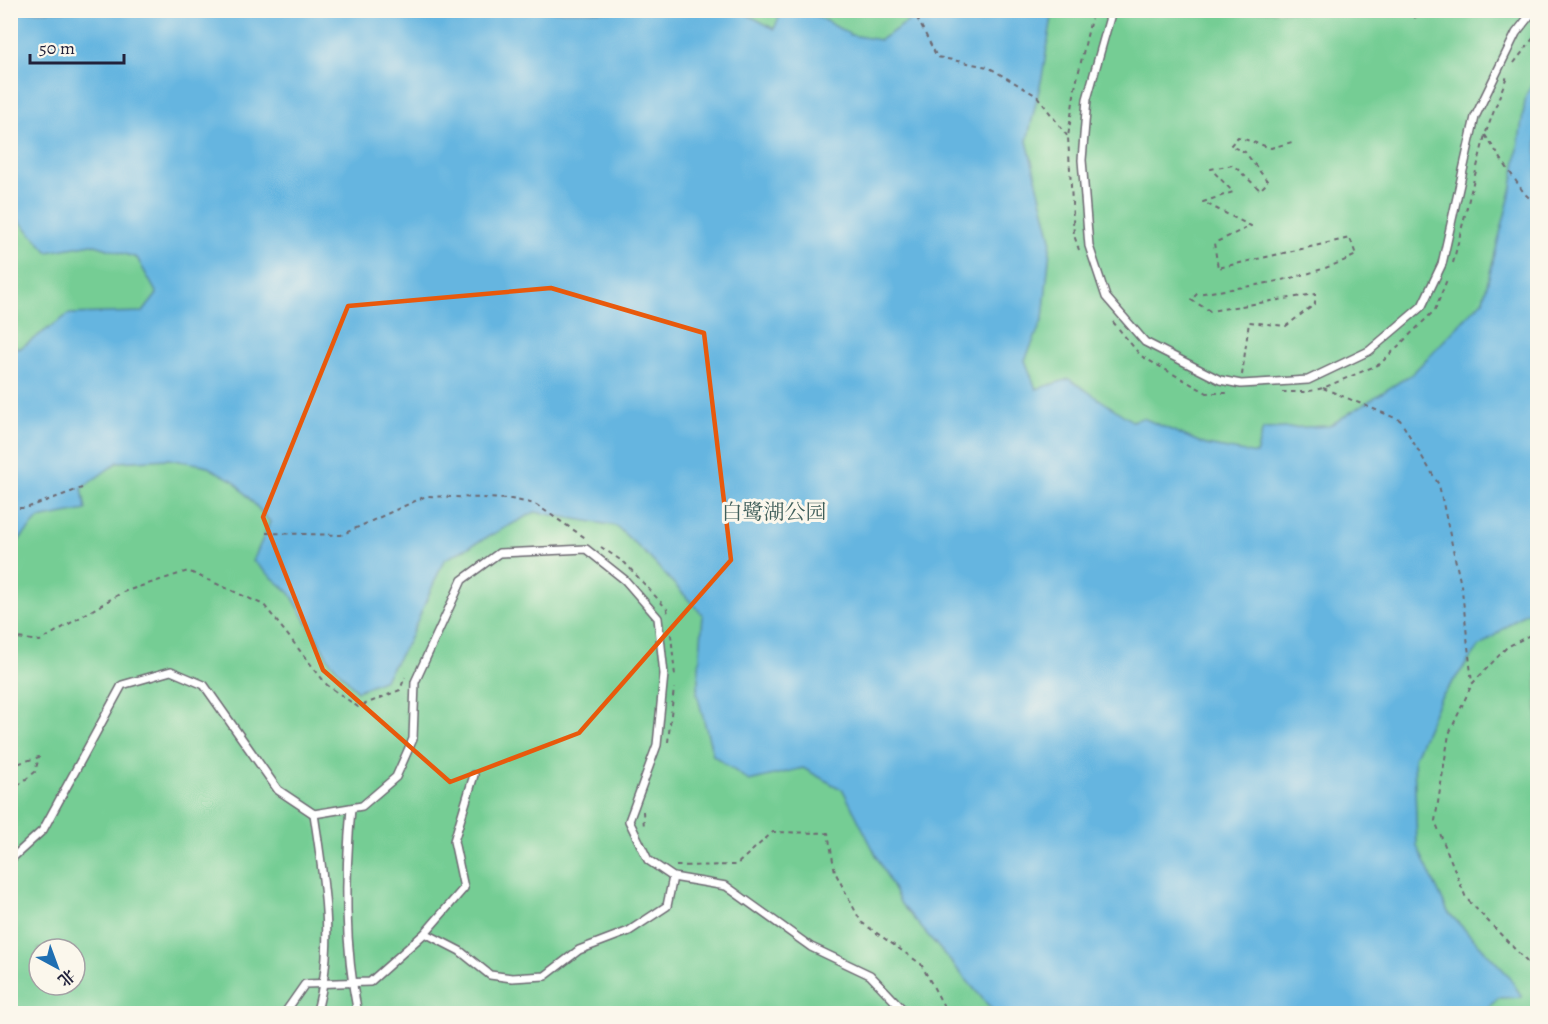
<svg xmlns="http://www.w3.org/2000/svg" width="1548" height="1024" viewBox="0 0 1548 1024" font-family="Alegreya,'Noto Serif SC',serif">
	<style>
		.green { fill: #74cd94; stroke: #4b7868; stroke-width: 1.5; fill-rule: evenodd }
		.water { fill: #65b5e0; stroke: #446c8e; stroke-width: 1.5 }
		.lines { fill: none; stroke-linecap: round; stroke-linejoin: round }
		.service-casing { stroke: #6d6972; stroke-width: 10 }
		.path { stroke: #6d6972; stroke-width: 2; stroke-dasharray: 4.5 4.5; stroke-linecap: butt }
		.service { stroke: #fff; stroke-width: 7 }
		.marked { fill: none; stroke: #e8590c; stroke-width: 4.5; stroke-linejoin: round }
		.labels { text-anchor: middle; stroke-width: 6; stroke-linejoin: round; paint-order: stroke }
		.park-label { font-size: 21px; fill: #3f5e5a; stroke: #fbf7ec }
	</style>
	<rect width="100%" height="100%" fill="#fbf7ec"/>
	<filter id="ink" filterUnits="userSpaceOnUse"><feTurbulence type="fractalNoise" baseFrequency=".0167" numOctaves="2"/><feDisplacementMap in="SourceGraphic" scale="12" xChannelSelector="R" yChannelSelector="G"/><feConvolveMatrix kernelMatrix="1 2 1 2 8 2 1 2 1" color-interpolation-filters="sRGB"/></filter>
	<filter id="wash" filterUnits="userSpaceOnUse"><feTurbulence type="fractalNoise" baseFrequency=".008" numOctaves="4" result="noise"/><feDisplacementMap in="SourceGraphic" scale="24" xChannelSelector="R" yChannelSelector="G"/><feGaussianBlur stdDeviation="1.35" result="paint"/><feColorMatrix in="noise" values="0 0 0 0 0 0 0 0 0 0 0 0 0 0 0 0 0 1.4 0 .05"/><feComposite in="paint" operator="in"/></filter>
	<g filter="url(#wash)">
		<rect width="100%" height="100%" fill="#f7ecd8"/>
		<path class="green" d="M11 11H1537V1013H11ZM39 949H75V985H39Z"/>
		<path class="water" d="M741 11 774 29 782 11H808L851 35 880 40 924 11H1053L1042 77 1027 141 1051 239 1043 319 1025 360 1036 389 1069 379 1132 421 1143 418 1206 445 1256 454 1263 429 1329 426 1412 374 1483 300 1512 187 1526 95 1537 75V609L1523 614 1478 648 1440 699 1414 758 1417 846 1448 912 1508 975 1522 997 1498 998 1482 1014 995 1013 901 904 843 790 803 768 749 781 713 755 697 694 703 615 647 555 616 526 535 512 444 560 408 642 385 679 357 691 330 661 290 593 253 561 270 522 234 481 204 465 168 459 118 462 82 488 86 510 38 519 11 549V344L19 349 69 314 143 312 157 294 137 258 92 244 48 252 11 212V11Z"/>
	</g>
	<g filter="url(#ink)">
		<g class="lines">
			<g class="service-casing">
				<g id="service">
					<path d="M1112 10 1087 99 1082 160 1089 246 1106 297 1145 342 1220 380 1241 384 1308 380 1369 351 1422 306 1442 264 1475 117 1516 33 1534 10"/>
					<path d="M474 775 454 841 464 888 425 933 460 951 490 975 512 978 545 976 579 950 629 931 667 906 673 877"/>
					<path d="M351 808C345 877 344 945 358 1014"/>
					<path d="M314 814C324 882 336 946 316 1014"/>
					<path d="M10 860 43 830 122 685 171 671 204 685 278 790 314 814 362 806 396 777 413 739 415 682 462 580 499 553 586 549 625 580 658 618 664 674 657 745 629 821 648 860 673 877 726 886 811 947 870 975 907 1014"/>
					<path d="M284 1014 305 984 370 982 425 933"/>
				</g>
			</g>
			<g class="path">
				<path d="M913 10 937 57 988 67 1037 96 1068 137"/>
				<path d="M1410 10 1414 18 1427 10"/>
				<path d="M1514 63 1538 32"/>
				<path d="M1485 135 1524 193 1538 206"/>
				<path d="M1079 250 1074 235 1068 137 1075 88 1093 10"/>
				<path d="M1453 263 1485 135 1507 76"/>
				<path d="M1113 322 1141 356 1207 393H1231"/>
				<path d="M1242 375 1249 322 1286 326 1315 304V294L1210 311 1191 300 1197 294C1251 286 1306 280 1356 255L1350 238 1218 268 1214 243 1251 226 1203 202 1233 192 1211 169 1233 165 1260 190 1268 182 1245 152 1230 146 1238 137 1271 148 1292 142"/>
				<path d="M1323 388 1400 420 1439 485 1462 590 1472 683"/>
				<path d="M1282 392H1305L1323 388 1380 364 1435 310 1448 277"/>
				<path d="M10 508H26L82 488"/>
				<path d="M266 533 341 535 426 496 511 499 535 504 587 539"/>
				<path d="M601 547 625 563 667 609 668 614"/>
				<path d="M1538 631 1507 647 1472 684 1449 734 1435 821 1466 898 1529 964 1538 1002"/>
				<path d="M671 634 675 676"/>
				<path d="M10 637 40 641 123 592 188 571 264 605 327 685 358 707 400 690 405 677"/>
				<path d="M668 742 674 688"/>
				<path d="M10 766 39 757 35 772 10 792"/>
				<path d="M643 811 644 829"/>
				<path d="M1538 840V855"/>
				<path d="M676 866 736 865 773 832 828 833 835 872 861 922 921 964 948 1014"/>
			</g>
			<use href="#service" class="service"/>
		</g>
	</g>
	<path class="marked" d="M551 288 704 333 731 560 579 733 450 782 323 670 263 517 348 306Z"/>
	<g class="labels">
		<g class="park-label">
			<text x="774" y="519">白鹭湖公园</text>
		</g>
	</g>
	<rect width="1548" height="1024" fill="none" stroke="#fbf7ec" stroke-width="36"/>
	<g transform="translate(57 967) rotate(139)"><circle r="28" fill="#fbf7ec" stroke="#a4a2a5" stroke-width="1.5"/>
	<path d="M0-4.5L10 22L0 15L-10 22Z" fill="#1f6fb2"/>
	<text y="-9" font-size="16" font-weight="bold" text-anchor="middle" fill="#22223b">北</text>
	</g>
	<path d="M30 54v9h94v-9" fill="none" stroke="#22223b" stroke-width="3"/>
	<text x="39" y="54" font-size="18" fill="#22223b" stroke="#fbf7ec" stroke-width="4.5" paint-order="stroke">50 m</text>
</svg>
